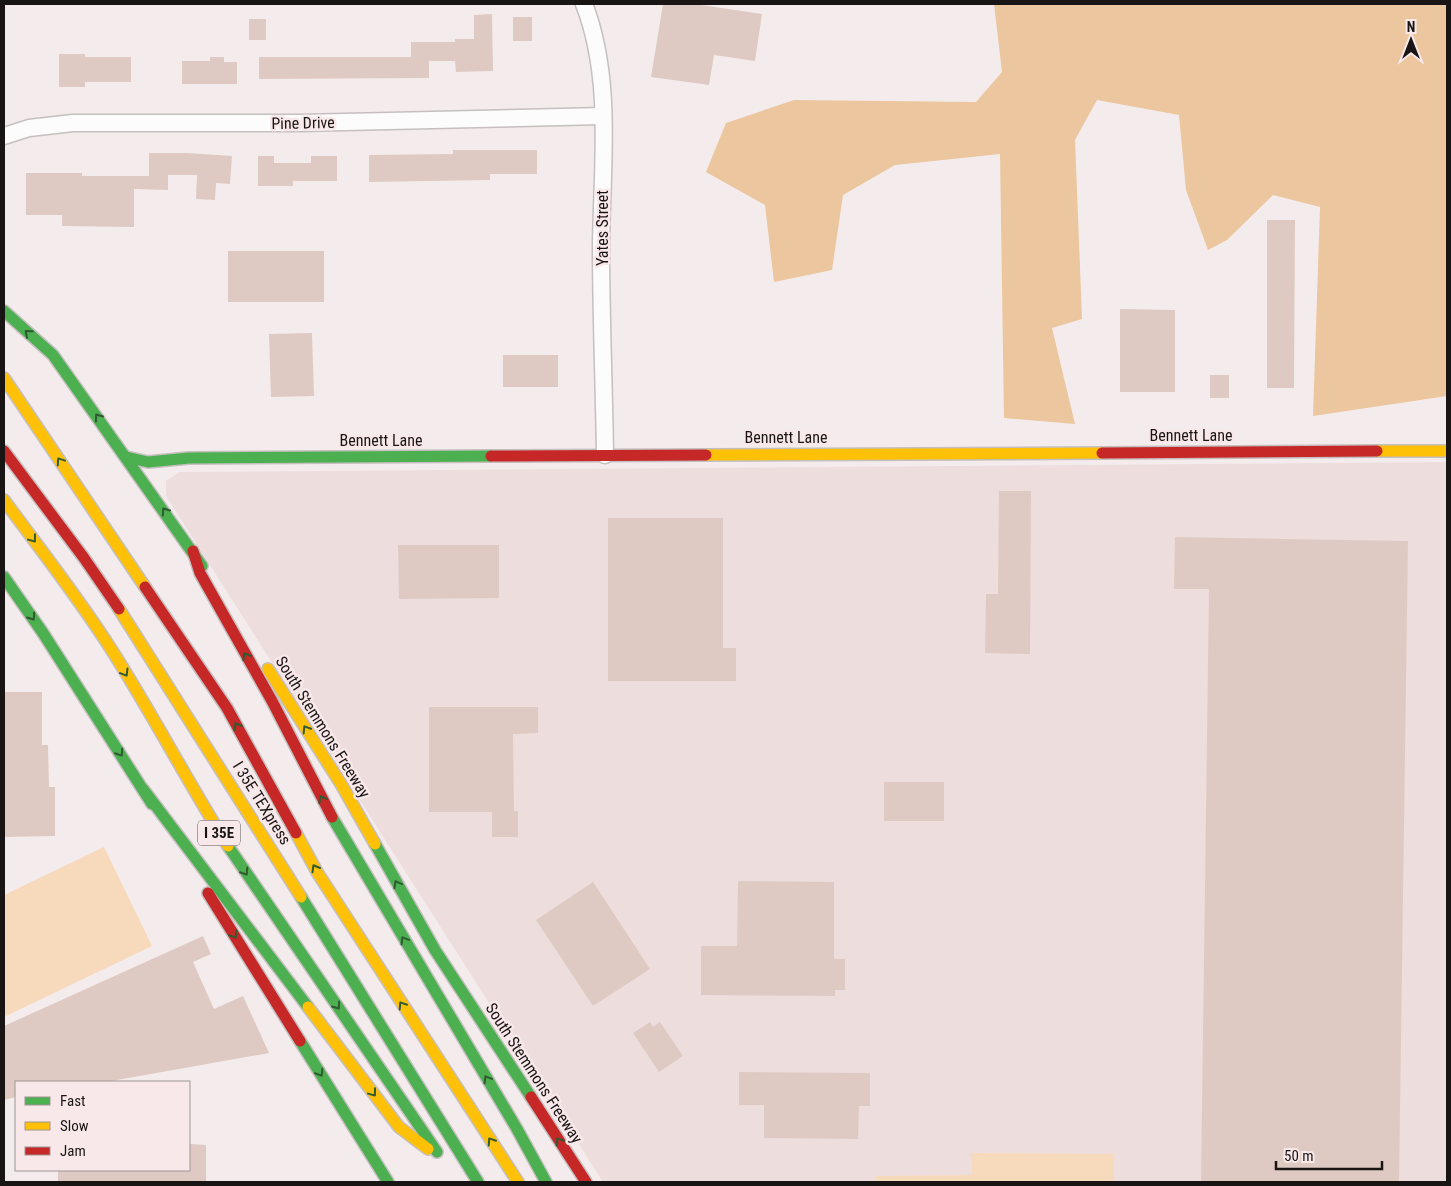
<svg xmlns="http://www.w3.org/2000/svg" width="1451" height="1186" font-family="'Roboto Condensed',sans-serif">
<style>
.built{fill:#eddddd}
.green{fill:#f7d9bb}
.forest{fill:#ebc69e}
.building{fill:#dfcac3}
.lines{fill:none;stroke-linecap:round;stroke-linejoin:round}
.street-casing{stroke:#c5bfbf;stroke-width:19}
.fast-casing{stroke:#c5bfbf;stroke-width:14}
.slow-casing{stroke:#c5bfbf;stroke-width:14}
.jam-casing{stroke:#c5bfbf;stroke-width:14}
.street{stroke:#fdfcfc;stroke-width:16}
.fast{stroke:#4caf50;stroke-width:11}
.slow{stroke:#ffc107;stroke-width:11}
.jam{stroke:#c62828;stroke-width:11}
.oneway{stroke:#305a30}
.labels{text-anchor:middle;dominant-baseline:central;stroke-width:5;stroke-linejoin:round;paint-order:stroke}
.shield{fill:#f8e8e9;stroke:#5d5455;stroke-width:1}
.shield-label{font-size:15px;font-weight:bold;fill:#1a1515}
.street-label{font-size:16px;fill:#1a1515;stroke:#f8e8e9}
</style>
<rect width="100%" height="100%" fill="#f4ecec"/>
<!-- built -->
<polygon class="built" points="1447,462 1447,1182 1114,1182 1114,1155 971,1153 972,1175 876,1176 876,1182 603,1182 166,496 166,481 180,472"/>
<!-- green -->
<g class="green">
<polygon points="104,847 152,946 4,1017 4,895"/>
<polygon points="971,1153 1114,1154 1114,1182 876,1182 876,1176 972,1175"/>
</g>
<!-- forest -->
<polygon class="forest" points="994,4 1447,4 1447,396 1313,416 1320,207 1273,195 1227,240 1208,250 1186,190 1179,115 1097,100 1075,140 1082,319 1052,328 1075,424 1004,418 1000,154 895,165 843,195 832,270 774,282 765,205 706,172 726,123 794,100 976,102 1002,72"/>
<!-- building -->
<g class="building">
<polygon points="663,4 695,4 762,14 755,61 714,55 709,85 651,77"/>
<polygon points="492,14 493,71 456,72 455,61 429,61 429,78 259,79 259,57 411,57 411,42 455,42 455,39 474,39 474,15"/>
<rect x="513" y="17" width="19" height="24"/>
<rect x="249" y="19" width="17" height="21"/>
<polygon points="59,54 85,54 85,57 131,57 131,82 85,82 85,87 59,87"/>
<polygon points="210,57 224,57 224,62 237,62 237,84 182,84 182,61 210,61"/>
<polygon points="453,150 537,150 537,174 490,174 490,180 369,182 369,155 453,154"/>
<polygon points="149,153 187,153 232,156 230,184 216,183 215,200 196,199 197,175 168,175 168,190 134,189 134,227 62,226 62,215 26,215 26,173 82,173 82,176 149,176"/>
<polygon points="258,156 274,156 274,163 311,163 311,156 337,156 337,181 293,181 293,186 258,186"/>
<polygon points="1267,220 1295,220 1294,388 1267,388"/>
<rect x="228" y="251" width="96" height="51"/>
<polygon points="1120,309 1175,310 1175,392 1120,392"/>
<polygon points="312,333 314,396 271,397 269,334"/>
<rect x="503" y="355" width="55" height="32"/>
<rect x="1210" y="375" width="19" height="23"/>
<polygon points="999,491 1031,491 1030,654 985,653 986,594 998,594"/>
<polygon points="608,518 723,518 723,648 736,648 736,681 608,681"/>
<polygon points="1175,537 1408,541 1399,1182 1201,1182 1209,589 1174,589"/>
<polygon points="398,545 499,545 499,598 399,599"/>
<polygon points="4,692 42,692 42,745 48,745 49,787 55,787 55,836 4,837"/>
<polygon points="429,707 538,707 538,733 513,734 514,811 518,811 518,837 492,837 492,812 429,812"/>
<rect x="884" y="782" width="60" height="39"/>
<polygon points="738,881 834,882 834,959 845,959 845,990 835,990 835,996 701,995 701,946 737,946"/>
<polygon points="593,882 650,969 593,1006 536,920"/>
<polygon points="203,936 211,954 193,962 214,1009 243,996 269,1053 106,1082 16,1082 16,1097 4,1100 4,1026"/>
<polygon points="650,1022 653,1027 660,1022 683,1056 659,1072 633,1033"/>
<polygon points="739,1072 870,1073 870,1106 859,1106 858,1139 764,1138 764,1105 739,1105"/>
<polygon points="189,1144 206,1145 206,1182 58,1182 58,1170 189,1170"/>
</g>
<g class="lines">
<defs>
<g id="street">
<path d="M 584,4 C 613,78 602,166 601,245 C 601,315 604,385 605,455"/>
<polyline points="4,136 29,128 73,123 300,123 603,116"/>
</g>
<g id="fast">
<polyline points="4,311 53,355 202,566"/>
<polyline points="126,457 148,462 189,458 491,456"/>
<polyline points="4,577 43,633 152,804"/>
<polyline points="143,789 308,1007"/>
<polyline points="332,817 517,1129 546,1182"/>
<polyline points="375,844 435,950 531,1097"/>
<polyline points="228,846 437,1152"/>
<polyline points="301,897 478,1182"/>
<polyline points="300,1041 388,1182"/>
</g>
<g id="slow">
<polyline points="4,378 145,587"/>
<polyline points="1377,451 1447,451"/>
<polyline points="706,455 1102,453"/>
<path d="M 4,500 C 40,549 78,597 111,649 C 152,713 187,781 228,846"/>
<polyline points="119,609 301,897"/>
<polyline points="268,669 341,784 375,844"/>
<polyline points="296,833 317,872 518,1182"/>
<polyline points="308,1007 399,1127 428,1149"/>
</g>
<g id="jam">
<polyline points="4,451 84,558 119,609"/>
<polyline points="1102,453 1377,451"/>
<polyline points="491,456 706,455"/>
<polyline points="193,551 200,573 272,701 332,817"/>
<polyline points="145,587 227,708 296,833"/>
<polyline points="208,893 300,1041"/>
<polyline points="531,1097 586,1182"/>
</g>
</defs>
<!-- street casing -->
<use href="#street" class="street-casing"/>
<!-- fast casing -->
<use href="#fast" class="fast-casing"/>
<!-- slow casing -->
<use href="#slow" class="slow-casing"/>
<!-- jam casing -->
<use href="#jam" class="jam-casing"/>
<!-- street -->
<use href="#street" class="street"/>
<!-- fast -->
<use href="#fast" class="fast"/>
<!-- slow -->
<use href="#slow" class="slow"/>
<!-- jam -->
<use href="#jam" class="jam"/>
</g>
<!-- one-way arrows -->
<defs><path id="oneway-chevron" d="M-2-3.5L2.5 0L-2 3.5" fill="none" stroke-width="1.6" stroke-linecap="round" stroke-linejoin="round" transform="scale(1.25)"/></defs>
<g class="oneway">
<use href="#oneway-chevron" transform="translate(28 333) rotate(-139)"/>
<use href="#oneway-chevron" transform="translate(98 417) rotate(-126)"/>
<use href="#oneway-chevron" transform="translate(60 461) rotate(-124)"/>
<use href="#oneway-chevron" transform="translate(165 511) rotate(-125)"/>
<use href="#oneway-chevron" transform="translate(33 539) rotate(53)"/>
<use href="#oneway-chevron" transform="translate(32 617) rotate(55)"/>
<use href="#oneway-chevron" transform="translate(246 656) rotate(-119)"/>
<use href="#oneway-chevron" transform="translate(125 673) rotate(59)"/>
<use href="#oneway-chevron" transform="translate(237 726) rotate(-119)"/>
<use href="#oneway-chevron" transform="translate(306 729) rotate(-122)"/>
<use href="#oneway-chevron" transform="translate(120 753) rotate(57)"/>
<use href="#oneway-chevron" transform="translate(322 799) rotate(-118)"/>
<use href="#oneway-chevron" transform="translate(315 868) rotate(-120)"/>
<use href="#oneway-chevron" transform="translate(245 872) rotate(57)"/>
<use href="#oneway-chevron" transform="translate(397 884) rotate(-119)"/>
<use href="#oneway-chevron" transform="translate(234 935) rotate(58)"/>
<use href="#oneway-chevron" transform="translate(404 940) rotate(-121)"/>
<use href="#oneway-chevron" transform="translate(402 1005) rotate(-123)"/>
<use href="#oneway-chevron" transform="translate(337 1006) rotate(55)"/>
<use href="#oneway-chevron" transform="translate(320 1073) rotate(58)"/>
<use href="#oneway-chevron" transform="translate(487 1079) rotate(-121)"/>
<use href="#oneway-chevron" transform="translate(373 1093) rotate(53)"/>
<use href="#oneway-chevron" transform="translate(491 1141) rotate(-123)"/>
<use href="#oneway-chevron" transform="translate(559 1141) rotate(-123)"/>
</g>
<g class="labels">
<!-- shield labels -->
<rect class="shield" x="198" y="820.5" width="42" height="25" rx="4"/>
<g class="shield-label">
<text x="219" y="833">I 35E</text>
</g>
<!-- street labels -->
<g class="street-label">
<text transform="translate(303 123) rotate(-1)">Pine Drive</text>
<text transform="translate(602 228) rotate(-90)">Yates Street</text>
<text x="1191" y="435">Bennett Lane</text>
<text x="786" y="437">Bennett Lane</text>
<text x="381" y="440">Bennett Lane</text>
<text transform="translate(323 727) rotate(58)">South Stemmons Freeway</text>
<text transform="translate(262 803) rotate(58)">I 35E TEXpress</text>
<text transform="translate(534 1073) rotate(57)">South Stemmons Freeway</text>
</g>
</g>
<!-- border -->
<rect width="1451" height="1186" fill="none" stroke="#1a1515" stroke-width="10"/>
<!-- legend -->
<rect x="15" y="1081" width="175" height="90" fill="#f8e8e9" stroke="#9f9494"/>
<rect x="25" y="1097" width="25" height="8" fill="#4caf50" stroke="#9f9494"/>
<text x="60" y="1106" font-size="15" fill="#1a1515">Fast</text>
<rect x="25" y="1122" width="25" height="8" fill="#ffc107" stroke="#9f9494"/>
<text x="60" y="1131" font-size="15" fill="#1a1515">Slow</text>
<rect x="25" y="1147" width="25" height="8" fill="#c62828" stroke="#9f9494"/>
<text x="60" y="1156" font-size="15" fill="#1a1515">Jam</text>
<!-- north arrow -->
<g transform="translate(1411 40)" stroke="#f8e8e9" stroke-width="4" paint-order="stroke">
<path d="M0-4L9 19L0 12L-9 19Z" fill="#1a1515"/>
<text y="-8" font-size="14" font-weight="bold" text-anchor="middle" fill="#1a1515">N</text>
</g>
<!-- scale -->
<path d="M1276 1161v8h106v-8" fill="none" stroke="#1a1515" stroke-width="2.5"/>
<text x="1284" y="1161" font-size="15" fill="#1a1515" stroke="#f8e8e9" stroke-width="4" paint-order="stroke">50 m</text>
</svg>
